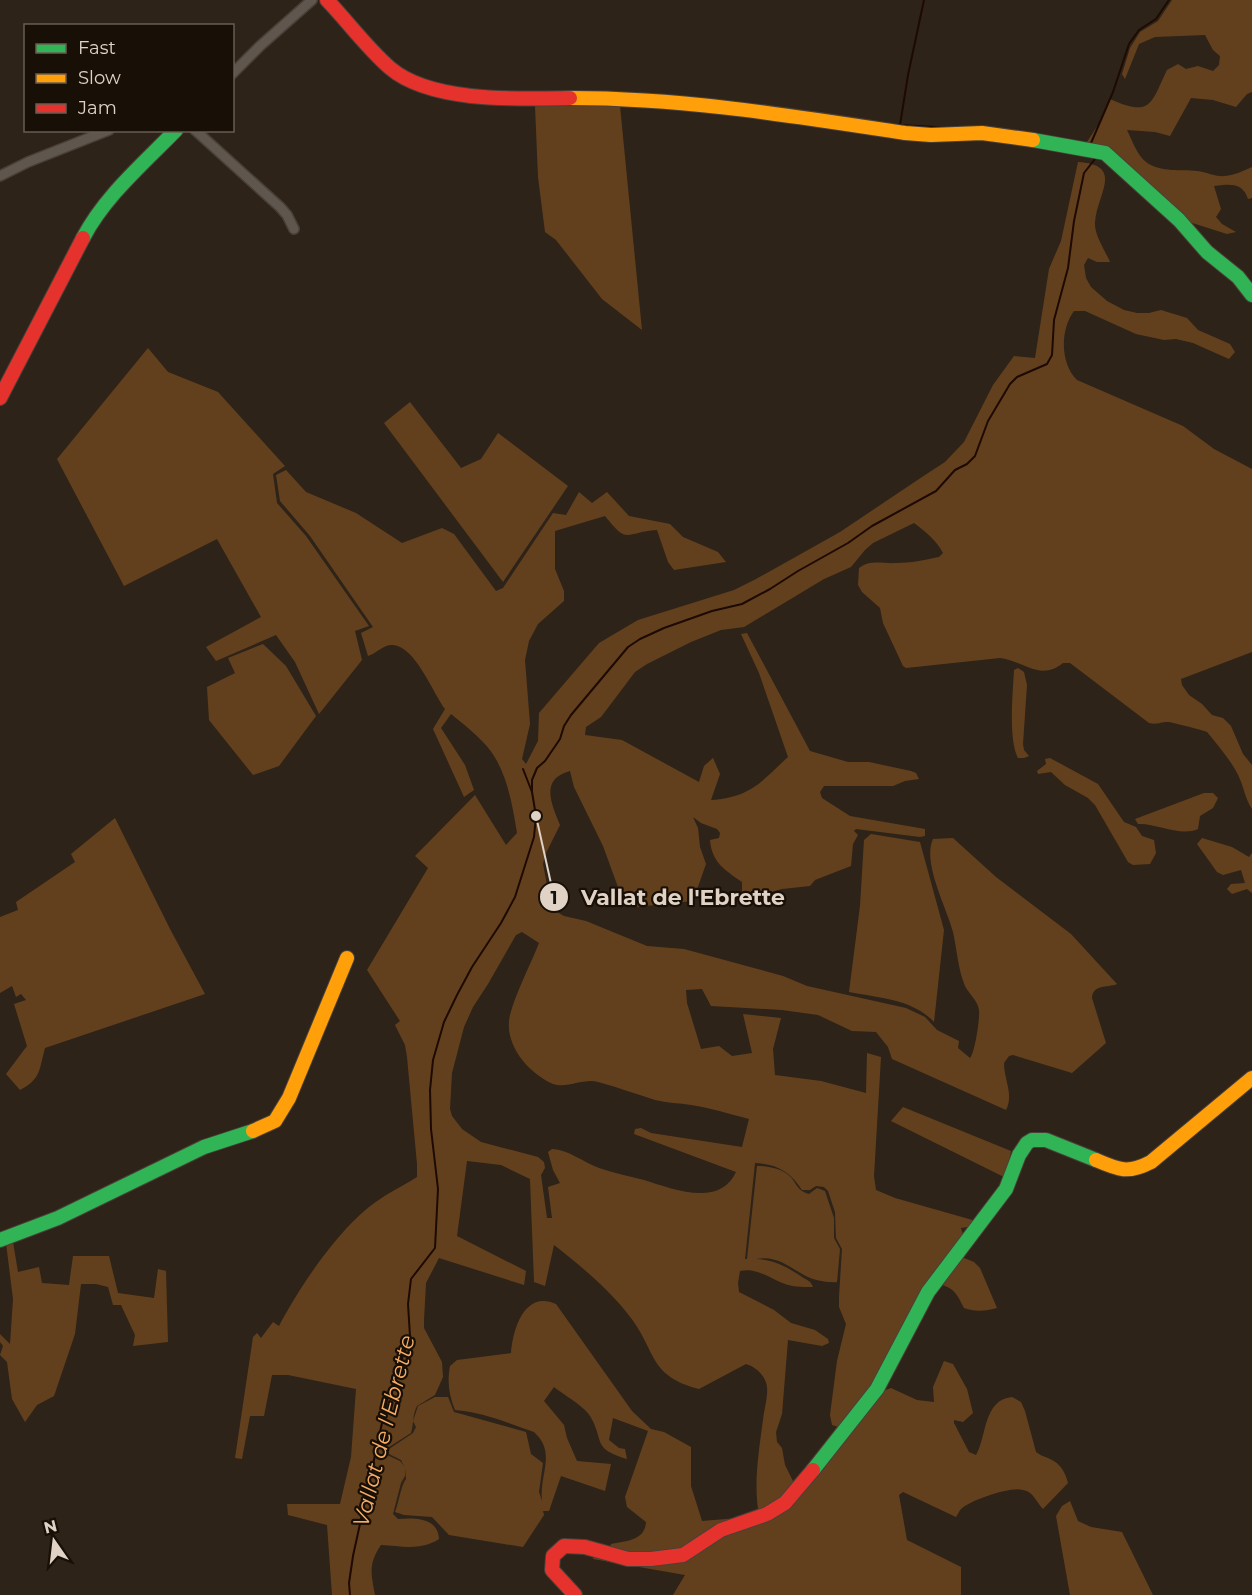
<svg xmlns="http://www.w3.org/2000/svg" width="1252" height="1595" font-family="Montserrat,sans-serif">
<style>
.green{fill:#63401d;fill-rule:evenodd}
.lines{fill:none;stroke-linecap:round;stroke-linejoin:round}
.stream{stroke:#1d0a02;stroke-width:2}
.street-casing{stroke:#4a4038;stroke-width:12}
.fast-casing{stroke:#4a4038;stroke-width:16}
.slow-casing{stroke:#4a4038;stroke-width:16}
.jam-casing{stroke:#4a4038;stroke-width:16}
.street{stroke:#5f564e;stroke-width:9}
.fast{stroke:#30b455;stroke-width:14}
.slow{stroke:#ff9f0a;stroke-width:14}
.jam{stroke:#e5322d;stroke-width:14}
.labels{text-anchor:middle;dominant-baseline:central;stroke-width:4.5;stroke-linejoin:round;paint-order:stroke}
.water-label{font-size:22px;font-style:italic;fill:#f6ac64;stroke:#180f06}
.leader{fill:none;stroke:#e0d2c5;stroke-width:2}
.callout-dot{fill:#e0d2c5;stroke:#180f06;stroke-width:2}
.mark-label{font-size:18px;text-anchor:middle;font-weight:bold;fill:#111}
.callout-label{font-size:22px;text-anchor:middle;font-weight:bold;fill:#e0d2c5;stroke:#180f06;stroke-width:4.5;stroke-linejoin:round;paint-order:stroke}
</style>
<rect width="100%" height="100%" fill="#2e2318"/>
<!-- green -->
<g class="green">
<path d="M 1172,0 L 1252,0 L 1252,92 L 1247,94 L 1236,107 L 1213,100 L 1191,98 L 1170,136 L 1155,132 L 1127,130 C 1132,140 1137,155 1146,162 C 1161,173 1181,169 1197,171 C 1207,172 1215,177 1225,176 C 1235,175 1243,171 1252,167 L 1252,198 L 1248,199 C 1243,182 1229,184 1214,186 L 1221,209 L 1216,217 L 1222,224 L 1236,232 L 1227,234 L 1186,221 L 1085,145 L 1102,119 L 1110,99 C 1152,118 1151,103 1167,70 L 1178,64 L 1186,69 L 1198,66 L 1213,71 L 1219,65 L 1220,56 L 1213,50 L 1205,35 L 1155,37 L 1139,44 L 1125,79 L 1122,74 L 1130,48 L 1140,32 L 1158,21 Z"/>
<polygon points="535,106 620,106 642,330 602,299 556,240 545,232 538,177"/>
<path d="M 1078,162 C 1125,165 1097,194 1095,222 C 1094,235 1105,250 1110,262 L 1097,262 L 1088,258 L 1084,265 L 1086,278 L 1091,287 L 1107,301 L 1124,310 L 1137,313 L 1149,313 L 1161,310 L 1187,318 L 1198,330 L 1230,344 L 1235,352 L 1229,359 L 1193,343 L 1176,339 L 1164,340 L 1136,334 L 1085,311 L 1074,311 C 1060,330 1060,363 1077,380 L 1183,426 L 1214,449 L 1252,469 L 1252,652 L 1181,679 L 1182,685 L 1189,695 L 1202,704 L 1212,715 L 1223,718 L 1231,726 L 1243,754 L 1252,765 L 1252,809 C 1245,798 1244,788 1239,777 C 1233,763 1217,744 1207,732 C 1202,730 1171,722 1168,722 C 1160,722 1157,725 1149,723 L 1070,663 L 1063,663 C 1040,682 1022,660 1000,658 L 906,668 L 903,666 L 883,623 L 880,608 L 862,592 L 858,585 L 859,568 C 871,559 882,564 896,563 C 910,563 925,560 939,557 L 943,553 C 936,540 926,532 914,523 L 873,543 L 865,550 L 851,567 L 824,579 L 744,627 L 721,630 L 691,642 L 647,664 L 635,672 L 601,717 L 586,727 L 585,735 L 622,740 L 699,782 L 704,766 L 713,758 L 720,774 L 711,800 C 751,797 761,782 788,757 L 759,673 L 741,634 L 747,633 L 810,751 L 848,762 L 869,762 L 911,771 L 916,773 L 919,779 L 905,781 L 893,786 L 824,786 L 820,792 L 822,798 L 850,816 L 925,829 L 925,836 L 920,837 L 856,829 L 854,831 L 858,835 L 853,844 L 851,866 L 815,880 L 810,886 L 782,889 L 753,897 L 747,896 L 742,892 L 742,882 C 725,870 712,863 710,840 L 719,838 L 720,833 L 717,829 L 701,823 L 693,817 L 698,828 L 700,847 L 706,864 L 693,901 L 636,907 L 630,905 L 622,898 L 603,846 L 574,787 L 570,771 C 539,779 552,805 560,825 L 545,855 L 543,864 L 550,901 L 557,912 L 564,916 L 586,921 L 647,946 L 684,949 L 783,976 L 807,986 L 906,1008 L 925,1017 L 937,1030 L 959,1041 L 958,1048 L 970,1058 C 975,1053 980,1018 979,1010 C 978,1001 969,994 965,986 C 958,969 957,950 953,932 C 947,908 922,863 933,839 L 953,838 L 996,877 L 1071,934 L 1117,984 C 1107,988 1093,984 1092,998 L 1106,1043 L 1072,1073 L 1013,1055 L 1009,1056 L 1004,1063 C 1004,1080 1014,1094 1006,1110 L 892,1059 L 888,1047 L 876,1032 L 852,1031 L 818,1015 L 782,1010 L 711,1006 L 702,989 L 686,990 L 687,1003 L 701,1049 L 719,1046 L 732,1056 L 752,1053 L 743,1014 L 781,1018 L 773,1049 L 775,1075 L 821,1081 L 866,1093 L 867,1053 L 881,1057 L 874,1176 L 876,1190 L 895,1198 L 976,1221 L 975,1226 L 961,1228 L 963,1235 L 954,1254 L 974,1262 L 980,1268 L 997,1308 C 986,1311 975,1312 964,1308 C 955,1290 953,1287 933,1283 L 880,1375 L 842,1428 L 832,1425 L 830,1415 L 837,1361 L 846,1324 L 839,1307 L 839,1297 L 842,1249 L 836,1238 L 835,1212 L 828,1191 L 824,1187 L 816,1186 L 810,1190 L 802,1190 C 790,1172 777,1164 755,1163 L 745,1259 L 747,1259 L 757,1166 C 766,1166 780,1168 787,1174 C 797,1181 795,1190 809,1194 L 817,1188 L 825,1191 L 834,1218 L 834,1238 L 840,1249 L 837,1282 C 828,1283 812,1280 804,1275 C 788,1266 776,1255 756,1259 C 775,1260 787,1267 802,1277 C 808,1281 810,1280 813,1287 C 804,1287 796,1287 788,1285 C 771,1280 758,1267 740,1271 L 738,1283 L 739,1292 L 774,1310 L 791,1323 L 815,1330 L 828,1339 L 829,1343 L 822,1346 L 788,1340 L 782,1414 L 776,1432 L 777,1442 L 782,1448 L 785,1465 L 795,1485 L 787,1494 L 761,1510 L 758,1509 C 754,1479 759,1450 763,1420 C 764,1410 768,1397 767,1387 C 766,1376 756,1367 746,1364 L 699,1389 C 649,1376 657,1353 631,1318 C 610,1290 582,1267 554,1245 L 545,1286 L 534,1282 L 530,1179 L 501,1165 L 467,1161 L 457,1236 L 526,1271 L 524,1285 L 439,1258 L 426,1283 L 424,1320 L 424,1328 L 442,1362 L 443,1377 L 435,1395 L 417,1406 C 412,1416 414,1423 411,1433 L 389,1447 L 387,1455 L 400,1461 L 404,1466 L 401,1460 L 389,1454 L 389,1449 L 413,1433 L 416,1427 L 413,1421 L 418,1406 L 435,1397 L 448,1397 L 454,1412 L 526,1432 L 531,1454 L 543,1463 L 539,1492 L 542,1501 C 539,1474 557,1453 534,1432 C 508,1423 482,1412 455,1410 C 449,1395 447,1382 450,1366 L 457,1360 L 511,1353 C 513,1328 525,1290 556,1304 L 632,1411 L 651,1429 L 664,1432 L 691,1447 L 691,1486 L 702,1521 L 738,1518 L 683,1553 L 646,1558 L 609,1550 L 611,1544 C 625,1541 645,1541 646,1522 L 627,1507 L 625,1497 L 648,1431 L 613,1418 L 609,1440 L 619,1448 L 625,1449 L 627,1459 C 591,1448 605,1441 590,1416 C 585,1407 563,1394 554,1387 L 544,1401 L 564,1425 L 567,1438 L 577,1461 L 611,1464 L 605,1491 L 561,1476 L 549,1511 L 543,1511 L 544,1515 L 523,1547 L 449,1535 L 432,1517 L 404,1515 L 395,1512 C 399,1502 401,1485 406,1479 L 405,1468 L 405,1476 L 401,1483 L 393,1514 L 398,1519 C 414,1518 438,1517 439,1539 C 421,1551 401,1546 381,1545 C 368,1564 371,1574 375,1595 L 332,1595 L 327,1525 L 288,1515 L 287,1504 L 340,1504 L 351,1457 L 356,1389 L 288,1375 L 272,1375 L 264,1416 L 250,1416 L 242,1459 L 235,1458 L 253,1337 L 257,1333 L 261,1338 L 273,1322 L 279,1326 C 299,1288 335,1234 369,1207 C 384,1195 401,1187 417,1177 L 417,1164 L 407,1057 L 405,1045 L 395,1025 L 400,1021 L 367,970 L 428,868 L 415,856 L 475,795 L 506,845 L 517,833 C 513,809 509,783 497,761 C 487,742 468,728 451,714 L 441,728 L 465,765 L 474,790 L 464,797 L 433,729 L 445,709 C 433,693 415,646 393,645 C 384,644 377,653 368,656 L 361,633 L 373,627 L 310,536 L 280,501 L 276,475 L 286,470 L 306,492 L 356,513 L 402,543 L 442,528 L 454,534 L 496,591 L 503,588 L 553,513 L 566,515 L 579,492 L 592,503 L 607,492 L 629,516 L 670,524 L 683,537 L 718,552 L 726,562 L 674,570 L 668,562 L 657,530 C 624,532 629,546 605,516 L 555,531 L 555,569 L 564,591 L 564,601 L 538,624 L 529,641 L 525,660 L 530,724 L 522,759 L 526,764 L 538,741 L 539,713 L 599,643 L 638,620 L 734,590 L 756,579 L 840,532 L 922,477 L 945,462 L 964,442 L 993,385 L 1014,356 L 1035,358 L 1049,269 L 1061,241 ZM 522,932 L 539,943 C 530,966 516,992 510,1015 C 503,1044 528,1073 553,1084 C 567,1089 583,1078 598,1082 C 617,1087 636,1094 655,1100 C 667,1103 679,1103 691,1105 C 711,1108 730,1114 749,1119 L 742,1147 L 651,1133 L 641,1128 L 635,1129 L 634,1134 L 736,1172 C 719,1208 673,1189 644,1180 C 629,1176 614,1173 599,1168 C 583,1162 569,1150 552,1149 L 548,1152 L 553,1170 L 560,1183 L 548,1187 L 552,1218 L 547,1218 L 541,1175 L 545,1168 L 544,1162 L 538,1157 L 481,1142 L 462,1129 L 452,1116 L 450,1109 L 452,1073 L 464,1027 L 473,1007 L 488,984 L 516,935 Z"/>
<polygon points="148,348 168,372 218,392 285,466 273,474 277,503 306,536 369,626 355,631 362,660 319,714 295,662 276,635 216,661 206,647 261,617 217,539 124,586 57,459"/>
<polygon points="410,402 461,468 481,459 498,433 568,486 503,582 384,423"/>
<polygon points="263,644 286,666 316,716 279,766 253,775 209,720 207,687 235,673 228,658"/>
<path d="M 1018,668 L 1024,672 L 1027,685 L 1023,744 L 1024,750 L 1029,756 L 1024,758 L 1018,758 C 1008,740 1013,691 1014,670 Z"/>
<polygon points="1050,758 1098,784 1124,822 1136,827 1142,836 1154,840 1156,853 1150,864 1133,865 1128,862 1095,805 1088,798 1065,785 1051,772 1038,774 1037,771 1046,764 1045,759"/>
<path d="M 1204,793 L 1213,793 L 1218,798 L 1213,808 L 1200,816 L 1198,829 C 1180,837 1157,823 1138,824 L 1135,819 Z"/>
<path d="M 115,818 L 170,929 L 205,994 L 45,1048 C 39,1070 41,1079 20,1090 L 6,1074 L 27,1046 L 14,1004 L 26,1000 L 21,994 L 16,997 L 12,986 L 0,993 L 0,917 L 18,910 L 16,902 L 75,862 L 71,854 Z"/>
<path d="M 871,834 L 920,842 L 944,930 L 934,1022 C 912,999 880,998 849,992 L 860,906 L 864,840 Z"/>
<polygon points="1202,838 1232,847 1249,857 1252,853 1252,893 1247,889 1232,894 1227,889 1231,884 1245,883 1241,870 1223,875 1217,872 1197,844"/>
<polygon points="903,1107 1011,1151 1006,1178 891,1121"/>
<polygon points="13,1242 18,1272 39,1267 42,1283 69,1285 73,1256 109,1256 118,1293 154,1298 158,1269 166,1271 168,1342 133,1346 135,1335 121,1305 113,1305 108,1287 96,1284 81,1284 75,1334 54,1396 37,1405 25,1422 12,1399 7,1362 0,1355 3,1346 0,1342 0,1334 10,1344 13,1299 6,1243"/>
<path d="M 944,1361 L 953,1364 L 967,1389 L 973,1413 L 963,1422 L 954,1420 L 954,1423 L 969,1452 L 976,1455 C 987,1436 983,1400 1012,1397 L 1021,1402 L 1025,1411 L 1036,1452 C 1041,1456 1044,1456 1050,1459 C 1061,1464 1065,1472 1068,1483 L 1043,1509 C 1036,1502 1034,1492 1023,1490 C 1011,1486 971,1500 961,1509 C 959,1511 958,1514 956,1517 L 903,1492 L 899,1495 L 907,1540 L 961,1567 L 961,1595 L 673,1595 L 685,1575 L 593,1559 L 595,1553 L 665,1562 L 694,1556 L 720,1538 L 766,1521 L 883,1391 L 891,1388 L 917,1400 L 934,1402 L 933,1387 Z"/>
<polygon points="1070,1501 1078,1521 1091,1527 1122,1532 1153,1595 1070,1595 1056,1516 1062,1506"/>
</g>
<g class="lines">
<!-- stream -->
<g class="stream">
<polyline points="924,0 908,75 900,125 953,128"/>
<polyline points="1094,146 1091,143 1113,92 1129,44 1139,30 1156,19 1169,0"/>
<polyline points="523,769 532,792"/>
<polyline points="350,1595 349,1583 353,1556 387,1400 410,1336 408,1304 411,1279 435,1248 438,1189 431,1129 430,1090 433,1060 444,1022 457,995 472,967 501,923 515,897 534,837 536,816 532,792 532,780 537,768 545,761 560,739 564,726 571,715 628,647 640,639 664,628 712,611 742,604 770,589 798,571 848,543 872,526 936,491 955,470 967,464 975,456 988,421 1010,384 1017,377 1047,364 1052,355 1054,320 1068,268 1074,221 1084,173 1095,159"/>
</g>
<defs>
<g id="street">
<polyline points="232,74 260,46 312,0"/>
<polyline points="195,130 280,207 287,215 294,229"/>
<polyline points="0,176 28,162 109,130"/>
</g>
<g id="fast">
<polyline points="1033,140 1105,153 1179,220 1207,252 1238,277 1252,295"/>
<path d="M 83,238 C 105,196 143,164 176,130"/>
<polyline points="0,1240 58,1218 204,1147 253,1131"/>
<polyline points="813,1470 877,1389 928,1292 1006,1189 1019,1155 1027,1143 1032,1140 1046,1140 1096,1160"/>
</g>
<g id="slow">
<path d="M 570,98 C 683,98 793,116 905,133 L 931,135 L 982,133 L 1033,140"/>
<polyline points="253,1131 275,1121 289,1098 347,958"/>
<path d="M 1096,1160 C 1119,1170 1128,1174 1151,1162 L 1252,1078"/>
</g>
<g id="jam">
<path d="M 327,0 C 348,22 367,48 390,68 C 431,103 519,99 570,98"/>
<polyline points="0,398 83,238"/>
<polyline points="575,1595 552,1570 553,1556 564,1546 585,1547 628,1559 651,1559 683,1555 721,1530 767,1514 785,1503 813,1470"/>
</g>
</defs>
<!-- street casing -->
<use href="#street" class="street-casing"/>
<!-- fast casing -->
<use href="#fast" class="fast-casing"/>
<!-- slow casing -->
<use href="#slow" class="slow-casing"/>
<!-- jam casing -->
<use href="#jam" class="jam-casing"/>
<!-- street -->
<use href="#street" class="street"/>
<!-- fast -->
<use href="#fast" class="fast"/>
<!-- slow -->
<use href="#slow" class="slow"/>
<!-- jam -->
<use href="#jam" class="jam"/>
</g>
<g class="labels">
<!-- water labels -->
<g class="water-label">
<text transform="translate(384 1431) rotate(-76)">Vallat de l'Ebrette</text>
</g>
</g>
<!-- callouts -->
<path class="leader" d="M536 816L554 897"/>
<g class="callout-dot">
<circle cx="536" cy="816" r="6"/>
<circle cx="554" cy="897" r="15"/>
</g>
<g class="mark-label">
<text x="554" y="904">1</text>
</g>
<g class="callout-label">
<text x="683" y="905">Vallat de l'Ebrette</text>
</g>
<!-- legend -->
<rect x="24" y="24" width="210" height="108" fill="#180f06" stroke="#685d52" stroke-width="1.5"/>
<rect x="36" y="44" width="30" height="9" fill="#30b455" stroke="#685d52" stroke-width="1.5"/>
<text x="78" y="54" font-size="18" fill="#e0d2c5">Fast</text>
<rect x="36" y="74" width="30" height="9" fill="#ff9f0a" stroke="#685d52" stroke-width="1.5"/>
<text x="78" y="84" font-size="18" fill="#e0d2c5">Slow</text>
<rect x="36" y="104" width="30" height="9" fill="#e5322d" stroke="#685d52" stroke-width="1.5"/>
<text x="78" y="114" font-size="18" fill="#e0d2c5">Jam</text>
<!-- north arrow -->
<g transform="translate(54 1541) rotate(346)" stroke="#180f06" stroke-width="4.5" paint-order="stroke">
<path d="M0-4.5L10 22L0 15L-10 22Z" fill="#e0d2c5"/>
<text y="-9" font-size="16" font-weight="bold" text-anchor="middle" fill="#e0d2c5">N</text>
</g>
</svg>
